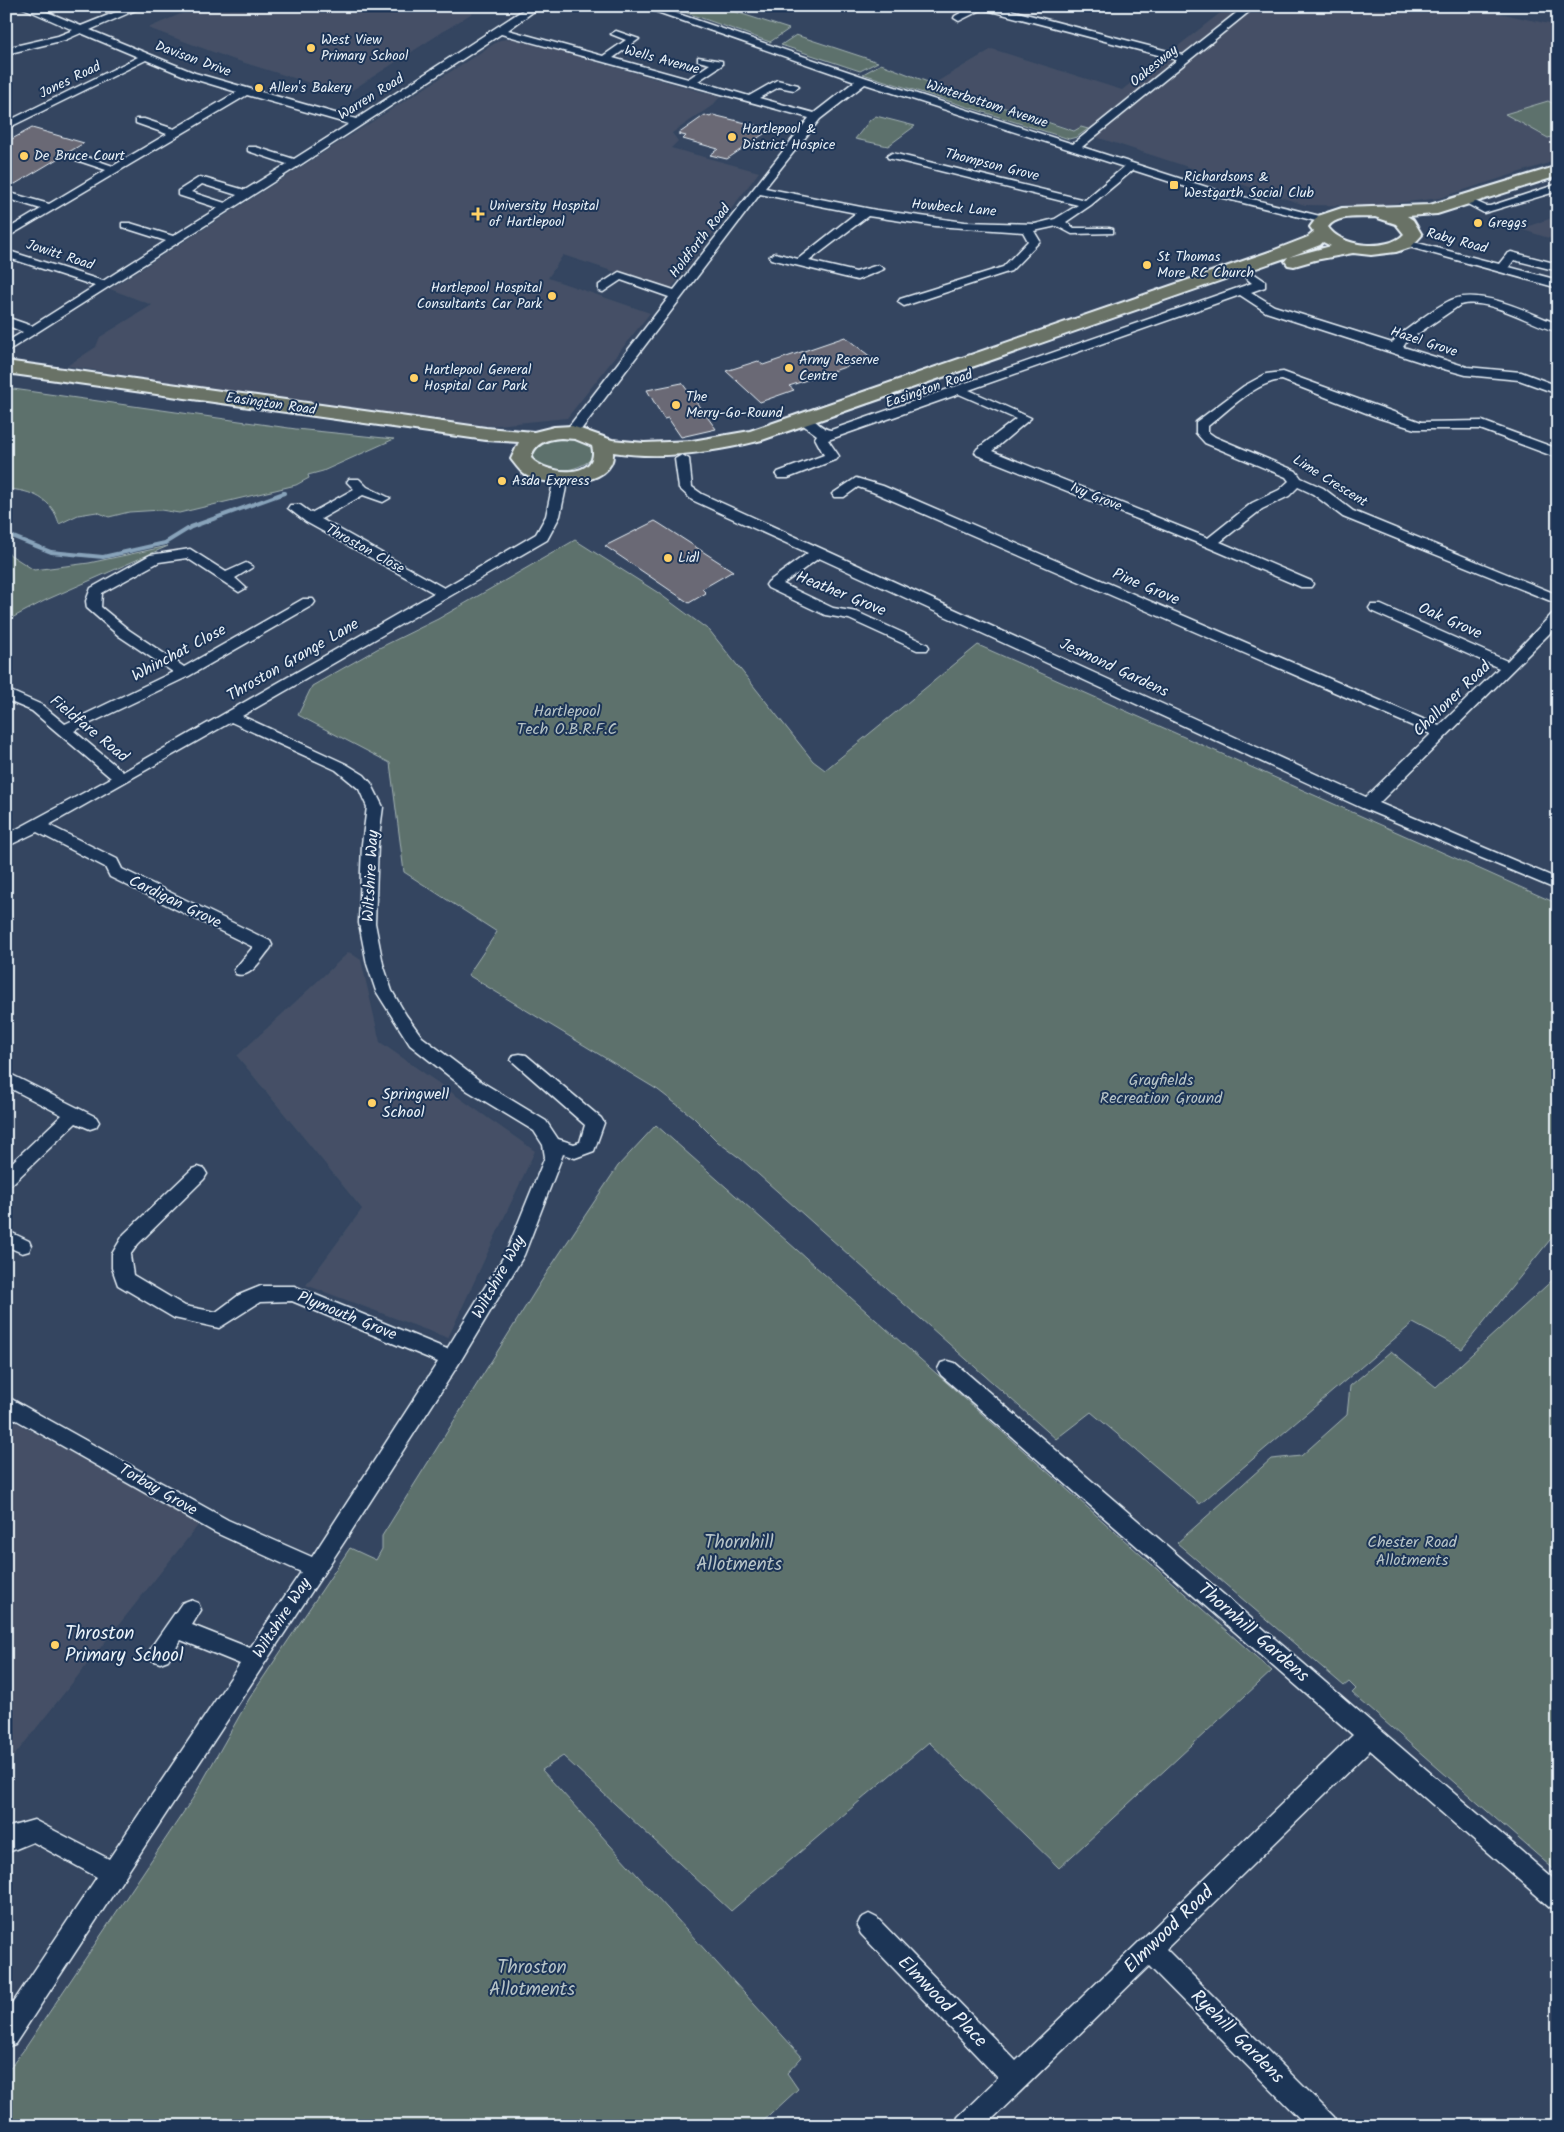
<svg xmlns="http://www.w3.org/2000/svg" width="1564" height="2132" font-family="Kalam,sans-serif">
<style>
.built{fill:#445066}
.green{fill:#5d716c;stroke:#a2b1b2}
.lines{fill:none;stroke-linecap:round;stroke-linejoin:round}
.stream{stroke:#88a3ba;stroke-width:4}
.building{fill:#6b6974;stroke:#e8f1f8}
.minor-casing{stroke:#e8f1f8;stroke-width:3}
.highway-casing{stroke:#e8f1f8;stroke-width:4}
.minor{fill:#1d3557;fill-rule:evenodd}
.highway{fill:#697266;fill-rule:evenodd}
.poi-dot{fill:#ffd166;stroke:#1d3557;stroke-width:2}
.labels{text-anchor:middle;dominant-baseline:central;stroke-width:4;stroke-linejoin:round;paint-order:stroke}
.far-poi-label{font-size:14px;fill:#e8f1f8;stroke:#1d3557;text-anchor:start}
.far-street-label{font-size:14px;fill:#e8f1f8;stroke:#1d3557}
.street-label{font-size:16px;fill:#e8f1f8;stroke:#1d3557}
.park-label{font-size:16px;fill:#b7c4c7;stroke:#1d3557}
.poi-label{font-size:16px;fill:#e8f1f8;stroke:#1d3557;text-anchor:start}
.near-park-label{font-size:19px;fill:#b7c4c7;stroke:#1d3557}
.near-street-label{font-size:19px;fill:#e8f1f8;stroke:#1d3557}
.near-poi-label{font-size:19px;fill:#e8f1f8;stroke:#1d3557;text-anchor:start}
</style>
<rect width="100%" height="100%" fill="#344560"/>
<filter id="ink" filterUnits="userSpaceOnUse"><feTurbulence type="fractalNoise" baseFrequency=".02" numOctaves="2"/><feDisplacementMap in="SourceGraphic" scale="10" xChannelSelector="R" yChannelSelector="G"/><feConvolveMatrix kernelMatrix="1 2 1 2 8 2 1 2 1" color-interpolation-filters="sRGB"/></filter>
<g filter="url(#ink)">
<!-- built -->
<g class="built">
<polygon points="199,6 483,6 346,94 232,59 148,28"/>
<polygon points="1229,6 1467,6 1558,26 1558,160 1439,198 1375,206 1305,205 933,84 992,49 1122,90"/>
<polygon points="512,38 720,97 713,105 672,133 678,141 671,148 759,172 670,290 563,255 548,278 650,313 567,418 488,426 227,391 67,366 96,347 100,337 152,305 110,289 500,40"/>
<polygon points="1558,216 1558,241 1520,229"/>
<polygon points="349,952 361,960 380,1042 535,1151 448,1338 306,1285 362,1209 237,1056"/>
<polygon points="6,1417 200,1523 6,1766"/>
</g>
<!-- green -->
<g class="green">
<polygon points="667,6 717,6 789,29 770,42"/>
<polygon points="796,35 878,62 860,71 781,45"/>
<polygon points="881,64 933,84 1074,131 1081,127 1088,129 1077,137 1069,139 863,74"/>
<polygon points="1548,101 1558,106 1558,135 1548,138 1505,114"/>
<polygon points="876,116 915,126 888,146 855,139 870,120"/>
<path d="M 6,388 L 296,429 L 394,439 L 323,471 L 308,475 L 309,478 L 296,485 L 179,513 L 161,510 L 129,512 L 109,517 L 97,512 L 78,515 L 59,524 C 53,499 31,490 6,489 Z"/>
<path d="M 559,436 C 574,437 585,437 595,449 L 593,458 C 575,473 548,476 532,457 C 536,442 546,440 559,436 Z"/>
<polygon points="575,540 657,592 710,631 813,761 825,770 978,645 1558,904 1558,1230 1462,1349 1413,1323 1200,1504 1091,1412 1056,1439 741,1159 718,1142 693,1117 658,1090 468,975 497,932 404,872 390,763 298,715 312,686 377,649 438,619"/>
<polygon points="168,546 46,600 6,621 6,552 34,570 89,563"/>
<polygon points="656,1125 1272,1671 1059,1868 929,1742 731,1911 563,1756 542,1770 802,2057 787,2073 798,2089 758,2126 6,2126 6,2073 26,2047 193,1798 249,1699 350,1548 376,1560 382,1549 382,1536 544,1277 618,1166"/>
<polygon points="1558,1275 1558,1873 1352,1693 1356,1689 1349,1682 1344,1686 1177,1543 1271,1459 1301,1456 1347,1415 1350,1386 1391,1351 1436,1387"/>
</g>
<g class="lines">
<!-- stream -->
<polyline class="stream" points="6,534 51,552 103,557 165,543 191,527 284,493"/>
</g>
<!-- building -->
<g class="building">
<polygon points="705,115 710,117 713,115 771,129 727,159 710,155 718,149 683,139 686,136 678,134"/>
<polygon points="32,128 84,143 15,184 6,181 6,137 12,139"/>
<polygon points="845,337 876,361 861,366 857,363 789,386 794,390 760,402 726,371 758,361 763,365"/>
<polygon points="682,383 705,414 716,429 681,437 668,418 664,419 647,390"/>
<polygon points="655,521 660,524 733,571 702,589 706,593 689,603 605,546"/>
</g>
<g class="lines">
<defs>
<g id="minor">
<path d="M 19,6 L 33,6 L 81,26 L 131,6 L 145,6 L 90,30 L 195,73 L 356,119 L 529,6 L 541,6 L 508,30 L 603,56 L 626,40 L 611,34 L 616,31 L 639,39 L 613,58 L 688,79 L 710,64 L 698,61 L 698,57 L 722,61 L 722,65 L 698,81 L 749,96 L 777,80 L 798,85 L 799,87 L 794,90 L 779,87 L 759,98 L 814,113 L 855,81 L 640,6 L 655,6 L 867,78 L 1073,144 L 1177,60 L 983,9 L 959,21 L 954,18 L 955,16 L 973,6 L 995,6 L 1183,55 L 1245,6 L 1256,6 L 1082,147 L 1219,191 L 1328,218 L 1330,220 L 1324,223 L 1211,195 L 1133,170 L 1091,205 L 1066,222 L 1074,228 L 1109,228 L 1113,229 L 1113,233 L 1072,234 L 1057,226 L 1034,231 L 1040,241 L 1011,271 L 904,306 L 898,302 L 900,299 L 1003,267 L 1028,241 L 1023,232 L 935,226 L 868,216 L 809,261 L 856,272 L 878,265 L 884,269 L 857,280 L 771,259 L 769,257 L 775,253 L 798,259 L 856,213 L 760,194 L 577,435 L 572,436 L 566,432 L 567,429 L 669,297 L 621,280 L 603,292 L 599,291 L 599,285 L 619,272 L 674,290 L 809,118 L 501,34 L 300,165 L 6,352 L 6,342 L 23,332 L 6,325 L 6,317 L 32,326 L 95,286 L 6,257 L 6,250 L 103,281 L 166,241 L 122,227 L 122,223 L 130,223 L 173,236 L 218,208 L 178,195 L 178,191 L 200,177 L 245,190 L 287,164 L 248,151 L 248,147 L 256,147 L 294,159 L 349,124 L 247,95 L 6,238 L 6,230 L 41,209 L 6,198 L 6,194 L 10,193 L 49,204 L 106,170 L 73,159 L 73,155 L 81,155 L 113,166 L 167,134 L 136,123 L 136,119 L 144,119 L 174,129 L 237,92 L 187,77 L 146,60 L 6,129 L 6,122 L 138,57 L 81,33 L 65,40 L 6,54 L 6,48 L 58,36 L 73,30 ZM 865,84 L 1124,167 L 1085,200 L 892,153 L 887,156 L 888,158 L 1078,205 L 1055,219 L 1035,224 L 965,222 L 876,210 L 765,188 L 820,119 ZM 202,184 L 237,195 L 225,203 L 191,192 Z"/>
<polygon points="1558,184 1558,191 1484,213 1462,201 1468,198 1486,206 1490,206"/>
<polygon points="1406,240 1499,264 1507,254 1511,252 1558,264 1558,271 1514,260 1509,267 1558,280 1558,288 1402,245 1400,243"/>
<path d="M 1240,264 L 1265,281 L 1265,287 L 1251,292 L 1274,306 L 1392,343 L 1399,335 C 1414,325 1437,305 1454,299 C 1484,289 1529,313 1558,324 L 1558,332 C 1529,324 1489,297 1460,305 L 1407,341 L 1403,347 L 1467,367 L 1521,372 L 1558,386 L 1558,394 L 1519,380 L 1466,375 L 1433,366 L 1266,312 L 1240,295 L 969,390 L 1031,418 L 992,451 L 1208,538 L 1252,503 L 1279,490 L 1289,481 L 1286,477 L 1205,443 L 1196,433 L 1196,422 L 1244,386 L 1266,374 L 1283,372 L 1421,422 L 1482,421 L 1558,449 L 1558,458 L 1480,429 L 1415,429 L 1379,418 L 1282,380 C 1255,382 1229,410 1208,426 L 1208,432 L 1215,437 L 1296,471 L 1301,478 L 1323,488 L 1353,511 L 1558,595 L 1558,604 L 1343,517 L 1313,494 L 1298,487 L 1289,496 L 1262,509 L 1220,542 L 1311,581 L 1313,584 L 1311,587 L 1301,587 L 1205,546 L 977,455 L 975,452 L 977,449 L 1016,419 L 959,394 L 828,440 L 839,456 L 837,459 L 788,478 L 778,478 L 776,475 L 778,472 L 824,455 L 815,438 L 817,435 L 799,422 L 798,419 L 799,416 C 813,413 819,429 831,430 L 1252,283 L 1234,268 Z"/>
<polygon points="682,455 689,459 692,487 702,494 1366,797 1431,734 873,492 858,487 844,497 834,497 832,494 856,478 883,486 1439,726 1499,668 1371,611 1369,608 1371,605 1381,605 1507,661 1553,613 1558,612 1558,625 1379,803 1558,879 1558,890 1362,808 819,558 783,584 833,608 857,612 927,644 929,647 927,650 917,650 849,619 825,615 768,588 766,585 768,582 808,553 692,500 679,488 675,459"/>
<path d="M 561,474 L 568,478 L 560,516 L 547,540 L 242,716 L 346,764 L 364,775 L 371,783 L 383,807 L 378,844 L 375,923 L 383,964 L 392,991 L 406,1015 L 422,1037 L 480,1081 L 546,1121 L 558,1139 L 574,1144 L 580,1142 L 585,1125 L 511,1060 L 514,1055 L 520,1054 L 526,1055 L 601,1118 L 604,1123 L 594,1151 L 575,1158 L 563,1154 L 524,1255 L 458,1365 L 350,1533 L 15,2044 L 6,2047 L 6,2013 L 97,1877 L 33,1842 L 6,1853 L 6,1828 L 34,1820 L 109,1859 L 240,1664 L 181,1640 L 168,1660 L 160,1663 L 152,1660 L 149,1653 L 152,1646 L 182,1603 L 190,1600 L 198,1603 L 201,1610 L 192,1625 L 250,1648 L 301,1572 L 214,1532 L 6,1414 L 6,1396 L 228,1520 L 312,1557 L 438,1362 L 292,1301 L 260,1302 L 219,1328 L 174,1318 L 118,1285 L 112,1268 L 112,1254 L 124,1234 L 192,1169 L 198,1167 L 204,1169 L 207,1174 L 204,1179 L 138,1244 L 130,1255 L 133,1275 L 185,1306 L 216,1312 L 239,1295 L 261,1286 L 294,1286 L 447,1349 L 506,1253 L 545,1157 L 543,1145 L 534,1131 L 468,1091 L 410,1045 L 376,991 L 367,964 L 359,923 L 362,844 L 367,807 L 359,789 L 336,770 L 231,722 L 49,825 L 117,859 L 122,869 L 270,941 L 272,945 L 270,949 C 261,959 251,979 236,974 L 234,970 L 253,947 L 110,877 L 105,867 L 37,832 L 6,847 L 6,835 L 111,778 L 32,711 L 6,700 L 6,689 L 42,705 L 65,724 L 173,672 L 119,636 L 87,608 L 86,601 L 91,588 L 150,555 L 190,549 L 226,572 L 246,563 L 253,567 L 235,578 L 246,588 L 239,592 L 187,558 L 159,562 L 102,593 L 101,607 L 129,630 L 184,667 L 303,599 L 313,599 L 315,602 L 313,605 L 189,676 L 74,731 L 123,772 L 434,593 L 306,522 L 288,508 L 290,505 L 300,505 L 311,513 L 354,489 L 347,482 L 349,479 L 359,479 L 367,487 L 390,498 L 383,502 L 363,495 L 321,519 L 444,588 L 536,534 L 546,516 L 554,478 Z"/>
<polygon points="6,1072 96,1117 99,1122 96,1127 90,1129 76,1123 12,1184 6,1186 6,1168 62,1115 6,1086"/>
<polygon points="6,1230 29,1241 31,1246 29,1251 22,1253 6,1246"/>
<polygon points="948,1361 955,1363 1558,1883 1558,1910 1550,1907 1370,1750 1166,1949 1334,2117 1337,2126 1307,2126 1149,1966 985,2126 955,2126 958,2117 998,2078 861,1934 857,1926 861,1918 869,1914 877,1918 1016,2061 1353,1735 941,1375 938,1369 941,1363"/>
</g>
<path id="highway" d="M 1558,166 L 1558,176 L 1437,214 L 1407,216 L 1413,220 L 1422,235 L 1411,247 L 1396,252 L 1371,255 L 1353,253 L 1315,260 L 1294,266 L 1288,265 L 1285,261 L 1288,257 L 762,440 C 714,452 663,460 613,452 C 616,488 545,488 524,474 C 519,470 515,464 511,459 L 519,442 L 486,440 L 6,373 L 6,361 L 486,428 L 534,432 L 554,427 L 572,426 L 612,440 L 644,443 L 692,441 L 750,431 L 1272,251 L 1308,237 L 1314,232 L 1310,227 L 1318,216 L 1342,208 L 1430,205 ZM 1375,217 L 1396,224 L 1404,234 C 1387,252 1341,247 1328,227 C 1337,214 1361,218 1375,217 ZM 1323,242 L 1331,246 L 1289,257 L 1320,245 ZM 561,438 L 575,439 L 592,446 C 601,479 547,476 531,458 C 534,443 547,439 561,438 Z"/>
</defs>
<!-- minor casing -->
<use href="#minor" class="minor-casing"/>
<!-- highway casing -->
<use href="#highway" class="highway-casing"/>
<!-- minor -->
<use href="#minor" class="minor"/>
<!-- highway -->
<use href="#highway" class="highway"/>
</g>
</g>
<!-- markers -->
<g class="poi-dot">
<circle cx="311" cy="48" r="5"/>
<circle cx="259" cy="88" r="5"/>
<circle cx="732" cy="137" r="5"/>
<circle cx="24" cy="156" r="5"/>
<rect x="1169" y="180" width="10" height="10" rx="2.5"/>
<path d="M475.5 206.5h5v5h5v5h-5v5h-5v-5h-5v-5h5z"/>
<circle cx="1478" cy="223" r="5"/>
<circle cx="1147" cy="265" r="5"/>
<circle cx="552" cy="296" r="5"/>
<circle cx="789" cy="368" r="5"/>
<circle cx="414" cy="378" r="5"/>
<circle cx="676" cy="405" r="5"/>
<circle cx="502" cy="481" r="5"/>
<circle cx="668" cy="558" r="5"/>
<circle cx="372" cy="1103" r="5"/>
<circle cx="55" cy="1645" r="5"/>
</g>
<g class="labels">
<!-- far-poi labels -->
<g class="far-poi-label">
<text x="321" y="40">West View<tspan x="321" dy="16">Primary School</tspan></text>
<text x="269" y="88">Allen's Bakery</text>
<text x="742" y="129">Hartlepool &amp;<tspan x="742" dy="16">District Hospice</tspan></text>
<text x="34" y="156">De Bruce Court</text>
<text x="1184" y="177">Richardsons &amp;<tspan x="1184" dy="16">Westgarth Social Club</tspan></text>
<text x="489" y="206">University Hospital<tspan x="489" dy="16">of Hartlepool</tspan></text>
<text x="1488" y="223">Greggs</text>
<text x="1157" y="257">St Thomas<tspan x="1157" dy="16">More RC Church</tspan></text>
<text x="542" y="288" text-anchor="end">Hartlepool Hospital<tspan x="542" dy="16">Consultants Car Park</tspan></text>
<text x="799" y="360">Army Reserve<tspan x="799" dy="16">Centre</tspan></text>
<text x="424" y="370">Hartlepool General<tspan x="424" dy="16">Hospital Car Park</tspan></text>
<text x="686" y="397">The<tspan x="686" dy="16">Merry-Go-Round</tspan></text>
<text x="512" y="481">Asda Express</text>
<text x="678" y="558">Lidl</text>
</g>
<!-- far-street labels -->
<g class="far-street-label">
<text transform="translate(193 59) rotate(20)">Davison Drive</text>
<text transform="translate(662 60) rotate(15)">Wells Avenue</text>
<text transform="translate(1154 66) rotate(-39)">Oakesway</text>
<text transform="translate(70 80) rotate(-26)">Jones Road</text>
<text transform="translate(371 97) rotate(-32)">Warren Road</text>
<text transform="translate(987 104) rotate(18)">Winterbottom Avenue</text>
<text transform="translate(992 165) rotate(14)">Thompson Grove</text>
<text transform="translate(954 208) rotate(5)">Howbeck Lane</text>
<text transform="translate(700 241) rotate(-52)">Holdforth Road</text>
<text transform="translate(1457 241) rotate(15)">Raby Road</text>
<text transform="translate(60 255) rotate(18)">Jowitt Road</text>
<text transform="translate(1424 342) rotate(18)">Hazel Grove</text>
<text transform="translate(929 389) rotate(-19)">Easington Road</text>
<text transform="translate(271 404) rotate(8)">Easington Road</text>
<text transform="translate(1330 481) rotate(32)">Lime Crescent</text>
<text transform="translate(1096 497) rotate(22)">Ivy Grove</text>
<text transform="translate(365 549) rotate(29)">Throston Close</text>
</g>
<!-- street labels -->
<g class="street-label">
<text transform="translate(1146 587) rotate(23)">Pine Grove</text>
<text transform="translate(841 594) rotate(22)">Heather Grove</text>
<text transform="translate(1450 621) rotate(24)">Oak Grove</text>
<text transform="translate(179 653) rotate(-28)">Whinchat Close</text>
<text transform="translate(293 660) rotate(-30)">Throston Grange Lane</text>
<text transform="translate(1114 668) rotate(25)">Jesmond Gardens</text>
<text transform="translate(1452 699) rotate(-44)">Challoner Road</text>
<text transform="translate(89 729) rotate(39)">Fieldfare Road</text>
<text transform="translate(371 876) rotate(-87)">Wiltshire Way</text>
<text transform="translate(175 902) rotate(26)">Cardigan Grove</text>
<text transform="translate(499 1277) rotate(-61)">Wiltshire Way</text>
<text transform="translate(347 1316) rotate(22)">Plymouth Grove</text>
<text transform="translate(158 1490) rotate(30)">Torbay Grove</text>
<text transform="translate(282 1618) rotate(-57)">Wiltshire Way</text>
</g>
<!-- park labels -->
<g class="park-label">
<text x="567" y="711">Hartlepool<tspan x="567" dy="18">Tech O.B.R.F.C</tspan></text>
<text x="1161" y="1080">Grayfields<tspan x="1161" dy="18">Recreation Ground</tspan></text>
<text x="1412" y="1542">Chester Road<tspan x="1412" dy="18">Allotments</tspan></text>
</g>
<!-- poi labels -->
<g class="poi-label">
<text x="382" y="1094">Springwell<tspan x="382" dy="18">School</tspan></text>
</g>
<!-- near-park labels -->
<g class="near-park-label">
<text x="739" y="1543">Thornhill<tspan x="739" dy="22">Allotments</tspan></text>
<text x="532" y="1968">Throston<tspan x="532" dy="22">Allotments</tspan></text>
</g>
<!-- near-street labels -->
<g class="near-street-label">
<text transform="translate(1253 1633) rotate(41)">Thornhill Gardens</text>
<text transform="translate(1169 1930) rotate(-44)">Elmwood Road</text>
<text transform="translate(942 2002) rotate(46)">Elmwood Place</text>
<text transform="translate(1237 2037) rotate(45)">Ryehill Gardens</text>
</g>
<!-- near-poi labels -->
<g class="near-poi-label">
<text x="65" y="1634">Throston<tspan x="65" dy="22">Primary School</tspan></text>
</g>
</g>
<!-- margin -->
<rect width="1564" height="2132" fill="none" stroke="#1d3557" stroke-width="25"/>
<rect x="12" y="12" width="1539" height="2107" fill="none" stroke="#e8f1f8" stroke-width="2" filter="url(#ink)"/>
</svg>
